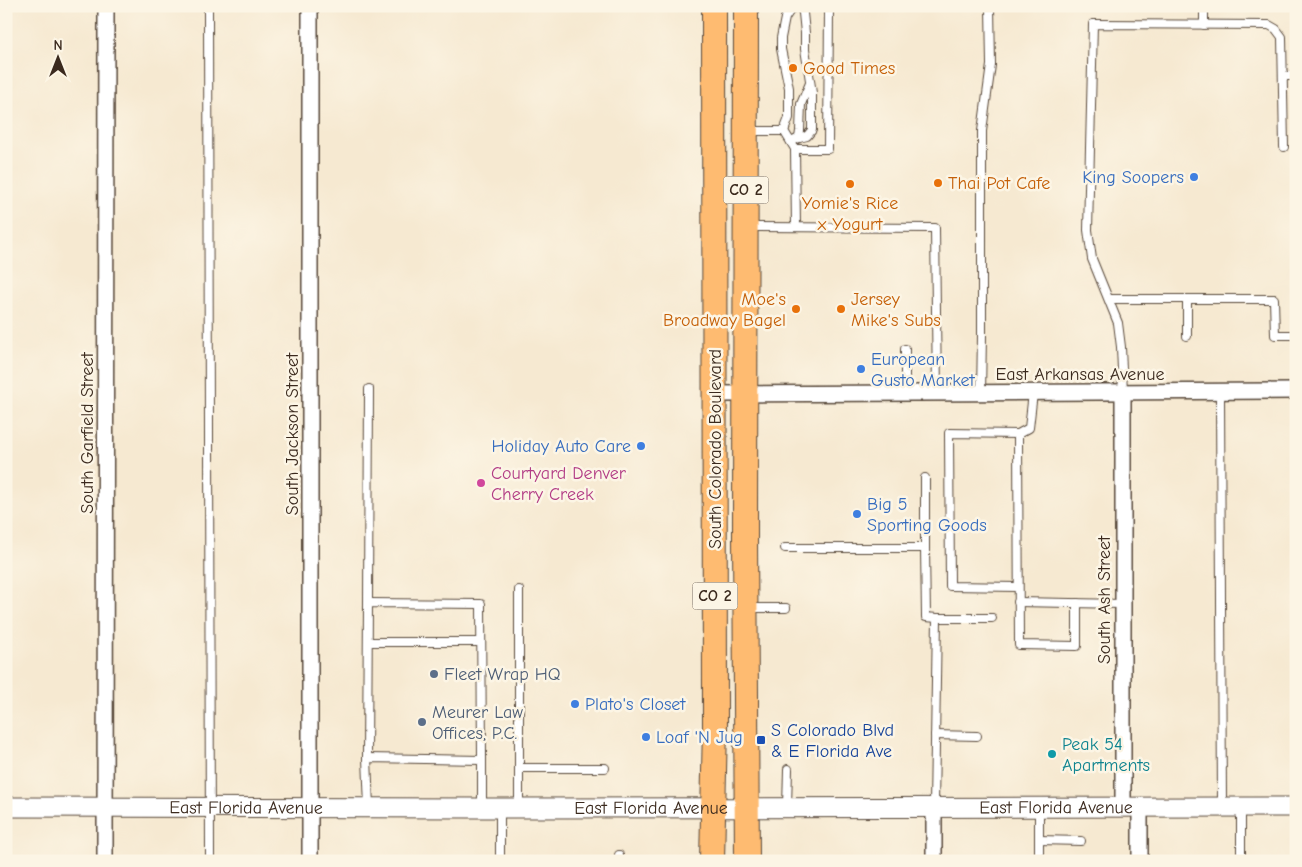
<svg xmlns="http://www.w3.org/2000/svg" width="1302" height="867" font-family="'Comic Neue',sans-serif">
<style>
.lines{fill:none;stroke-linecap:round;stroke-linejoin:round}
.service-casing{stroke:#574739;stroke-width:10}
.minor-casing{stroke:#574739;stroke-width:18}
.tertiary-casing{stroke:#574739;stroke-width:21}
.primary-casing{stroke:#574739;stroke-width:26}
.service{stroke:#fff;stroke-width:8}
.minor{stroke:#fff;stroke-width:15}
.tertiary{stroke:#fff;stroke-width:19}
.primary{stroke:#febb71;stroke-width:24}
.food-dot{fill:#e8710a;stroke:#fcf5e5;stroke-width:2}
.shop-dot{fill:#3f7fe0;stroke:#fcf5e5;stroke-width:2}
.hotel-dot{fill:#d1479c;stroke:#fcf5e5;stroke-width:2}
.service-dot{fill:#5c6f8a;stroke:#fcf5e5;stroke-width:2}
.transit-dot{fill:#1a4fb4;stroke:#fcf5e5;stroke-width:2}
.culture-dot{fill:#0f9aa8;stroke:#fcf5e5;stroke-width:2}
.labels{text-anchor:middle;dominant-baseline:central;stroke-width:5;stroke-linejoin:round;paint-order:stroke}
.shield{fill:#fcf5e5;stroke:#75675a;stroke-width:1}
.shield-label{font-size:16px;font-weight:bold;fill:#3b2a1e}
.food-label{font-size:18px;fill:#c56008;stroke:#fcf5e5;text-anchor:start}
.shop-label{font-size:18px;fill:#366cbe;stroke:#fcf5e5;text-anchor:start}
.street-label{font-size:18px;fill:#3b2a1e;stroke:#fcf5e5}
.hotel-label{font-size:18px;fill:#b23c85;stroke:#fcf5e5;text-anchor:start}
.service-label{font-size:18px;fill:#4e5e75;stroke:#fcf5e5;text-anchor:start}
.transit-label{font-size:18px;fill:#164399;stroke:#fcf5e5;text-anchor:start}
.culture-label{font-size:18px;fill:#0d838f;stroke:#fcf5e5;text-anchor:start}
</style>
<rect width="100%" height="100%" fill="#fcf5e5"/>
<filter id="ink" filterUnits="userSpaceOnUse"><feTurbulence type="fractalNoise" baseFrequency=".02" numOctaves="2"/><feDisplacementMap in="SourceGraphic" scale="10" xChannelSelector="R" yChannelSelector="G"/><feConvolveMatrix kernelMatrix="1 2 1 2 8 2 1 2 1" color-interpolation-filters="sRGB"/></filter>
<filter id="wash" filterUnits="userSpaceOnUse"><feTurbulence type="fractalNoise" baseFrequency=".0096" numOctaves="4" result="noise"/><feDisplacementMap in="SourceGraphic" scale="20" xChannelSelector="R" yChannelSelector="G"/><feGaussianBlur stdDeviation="1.12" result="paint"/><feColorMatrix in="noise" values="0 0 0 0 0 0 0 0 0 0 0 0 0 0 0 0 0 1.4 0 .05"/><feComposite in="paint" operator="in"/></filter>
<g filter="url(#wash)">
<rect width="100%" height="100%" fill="#f6e9d1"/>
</g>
<g filter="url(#ink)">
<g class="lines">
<defs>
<g id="service">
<polyline points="208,6 210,861"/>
<polyline points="1204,6 1204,25"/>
<polyline points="1283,76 1296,76"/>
<polyline points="748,131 784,131"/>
<polyline points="784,131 789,118 789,88 781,49 781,38 785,18 793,6"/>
<polyline points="784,131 795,149 796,227"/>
<polyline points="799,138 800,131 801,104 810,83"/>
<polyline points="791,142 799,138 807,136 812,130 812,93 805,49 805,33 803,13 800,6"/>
<polyline points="795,149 828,149 829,6"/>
<polyline points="747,227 935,228 937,394"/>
<polyline points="1109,299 1274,299 1275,335 1296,335"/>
<polyline points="1187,300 1187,336"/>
<polyline points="905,349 905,394"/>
<polyline points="1123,392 1121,347 1118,323 1092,259 1088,230 1093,24 1269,25 1276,29 1282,37 1284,147"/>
<polyline points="1220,392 1222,807"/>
<polyline points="981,394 982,335 982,131 991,65 990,6"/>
<polyline points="1018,434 1019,645 1077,646 1077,603"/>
<polyline points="785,548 925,548 925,478"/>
<polyline points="925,548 926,617 937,618"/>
<polyline points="1018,587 950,586 949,433 1018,434 1029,428 1033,393"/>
<polyline points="519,590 519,768"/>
<polyline points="1018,602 1123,604"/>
<polyline points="368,603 369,389"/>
<polyline points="748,608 786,608"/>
<polyline points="368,642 481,642"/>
<polyline points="935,735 977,736"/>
<polyline points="367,758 368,603 481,604 482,760"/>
<polyline points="934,806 937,618 992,618"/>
<polyline points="369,807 367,758 482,760 482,808"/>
<polyline points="787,807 788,769"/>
<polyline points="1241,807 1241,861"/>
<polyline points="519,808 519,768 605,768"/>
<polyline points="1039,840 1081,841"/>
<polyline points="500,861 500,808"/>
<polyline points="619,861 619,855"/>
<polyline points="1039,861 1039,808"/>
</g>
<g id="minor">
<polyline points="310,6 310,861"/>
<polyline points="1123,392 1123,807"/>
<polyline points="715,394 1296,391"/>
<polyline points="1140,807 1140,861"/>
<polyline points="934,808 934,861"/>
<polyline points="105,861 106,6"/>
</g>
<g id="tertiary">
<path id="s1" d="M 6,807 L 482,808 L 1296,807"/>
</g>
<g id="primary">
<polyline points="746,6 745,537 747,861"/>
<polyline points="712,861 715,727 714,6"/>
</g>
</defs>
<!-- service casing -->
<use href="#service" class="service-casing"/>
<!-- minor casing -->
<use href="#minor" class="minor-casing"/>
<!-- tertiary casing -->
<use href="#tertiary" class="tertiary-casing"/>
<!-- primary casing -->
<use href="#primary" class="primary-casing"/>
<!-- service -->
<use href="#service" class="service"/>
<!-- minor -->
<use href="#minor" class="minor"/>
<!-- tertiary -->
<use href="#tertiary" class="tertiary"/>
<!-- primary -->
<use href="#primary" class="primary"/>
</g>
</g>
<!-- markers -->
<g class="food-dot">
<circle cx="793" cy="68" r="5"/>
<circle cx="938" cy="183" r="5"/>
<circle cx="850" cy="184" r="5"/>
<circle cx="796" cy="309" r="5"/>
<circle cx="841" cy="309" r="5"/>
</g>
<g class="shop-dot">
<circle cx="1194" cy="177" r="5"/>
<circle cx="861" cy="369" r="5"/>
<circle cx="641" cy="446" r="5"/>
<circle cx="857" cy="514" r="5"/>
<circle cx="575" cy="704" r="5"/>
<circle cx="646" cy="737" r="5"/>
</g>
<circle class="hotel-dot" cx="481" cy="483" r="5"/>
<g class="service-dot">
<circle cx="434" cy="674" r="5"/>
<circle cx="422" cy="722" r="5"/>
</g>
<rect class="transit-dot" x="756" y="735" width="10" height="10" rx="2.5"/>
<circle class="culture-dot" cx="1052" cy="754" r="5"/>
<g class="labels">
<!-- shield labels -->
<g class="shield">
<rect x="723.5" y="176.5" width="45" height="27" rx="4"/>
<rect x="692.5" y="582.5" width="45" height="27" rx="4"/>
</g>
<g class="shield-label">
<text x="746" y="190">CO 2</text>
<text x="715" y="596">CO 2</text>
</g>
<!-- food labels -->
<g class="food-label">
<text x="803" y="68">Good Times</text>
<text x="948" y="183">Thai Pot Cafe</text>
<text x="850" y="203" text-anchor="middle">Yomie's Rice<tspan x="850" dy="21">x Yogurt</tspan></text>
<text x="786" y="299" text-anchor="end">Moe's<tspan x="786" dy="21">Broadway Bagel</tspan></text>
<text x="851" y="299">Jersey<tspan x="851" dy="21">Mike's Subs</tspan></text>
</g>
<!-- shop labels -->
<g class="shop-label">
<text x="1184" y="177" text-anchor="end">King Soopers</text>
<text x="871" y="359">European<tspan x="871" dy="21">Gusto Market</tspan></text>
<text x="631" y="446" text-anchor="end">Holiday Auto Care</text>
<text x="867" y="504">Big 5<tspan x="867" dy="21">Sporting Goods</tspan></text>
<text x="585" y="704">Plato's Closet</text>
<text x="656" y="737">Loaf 'N Jug</text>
</g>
<!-- street labels -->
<g class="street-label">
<text x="1080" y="374">East Arkansas Avenue</text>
<text transform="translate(87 433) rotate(-90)">South Garfield Street</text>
<text transform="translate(292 434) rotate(-90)">South Jackson Street</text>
<text transform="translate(715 449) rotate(-90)">South Colorado Boulevard</text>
<text transform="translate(1104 600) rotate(-90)">South Ash Street</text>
<text stroke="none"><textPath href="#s1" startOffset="240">East Florida Avenue</textPath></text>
<text stroke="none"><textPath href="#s1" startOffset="645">East Florida Avenue</textPath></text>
<text stroke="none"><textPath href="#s1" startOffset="1050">East Florida Avenue</textPath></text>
</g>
<!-- hotel labels -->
<g class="hotel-label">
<text x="491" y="473">Courtyard Denver<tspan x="491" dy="21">Cherry Creek</tspan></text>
</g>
<!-- service labels -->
<g class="service-label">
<text x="444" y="674">Fleet Wrap HQ</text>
<text x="432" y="712">Meurer Law<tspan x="432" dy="21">Offices, P.C.</tspan></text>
</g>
<!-- transit labels -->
<g class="transit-label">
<text x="771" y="730">S Colorado Blvd<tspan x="771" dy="21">&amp; E Florida Ave</tspan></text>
</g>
<!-- culture labels -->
<g class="culture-label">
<text x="1062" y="744">Peak 54<tspan x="1062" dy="21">Apartments</tspan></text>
</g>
</g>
<!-- margin -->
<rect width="1302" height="867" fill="none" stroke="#fcf5e5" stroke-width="25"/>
<!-- north arrow -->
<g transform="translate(58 58)" stroke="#fcf5e5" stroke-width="4" paint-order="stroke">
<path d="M0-4L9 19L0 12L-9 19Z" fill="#3b2a1e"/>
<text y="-8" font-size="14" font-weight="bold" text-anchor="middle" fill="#3b2a1e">N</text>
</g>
</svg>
